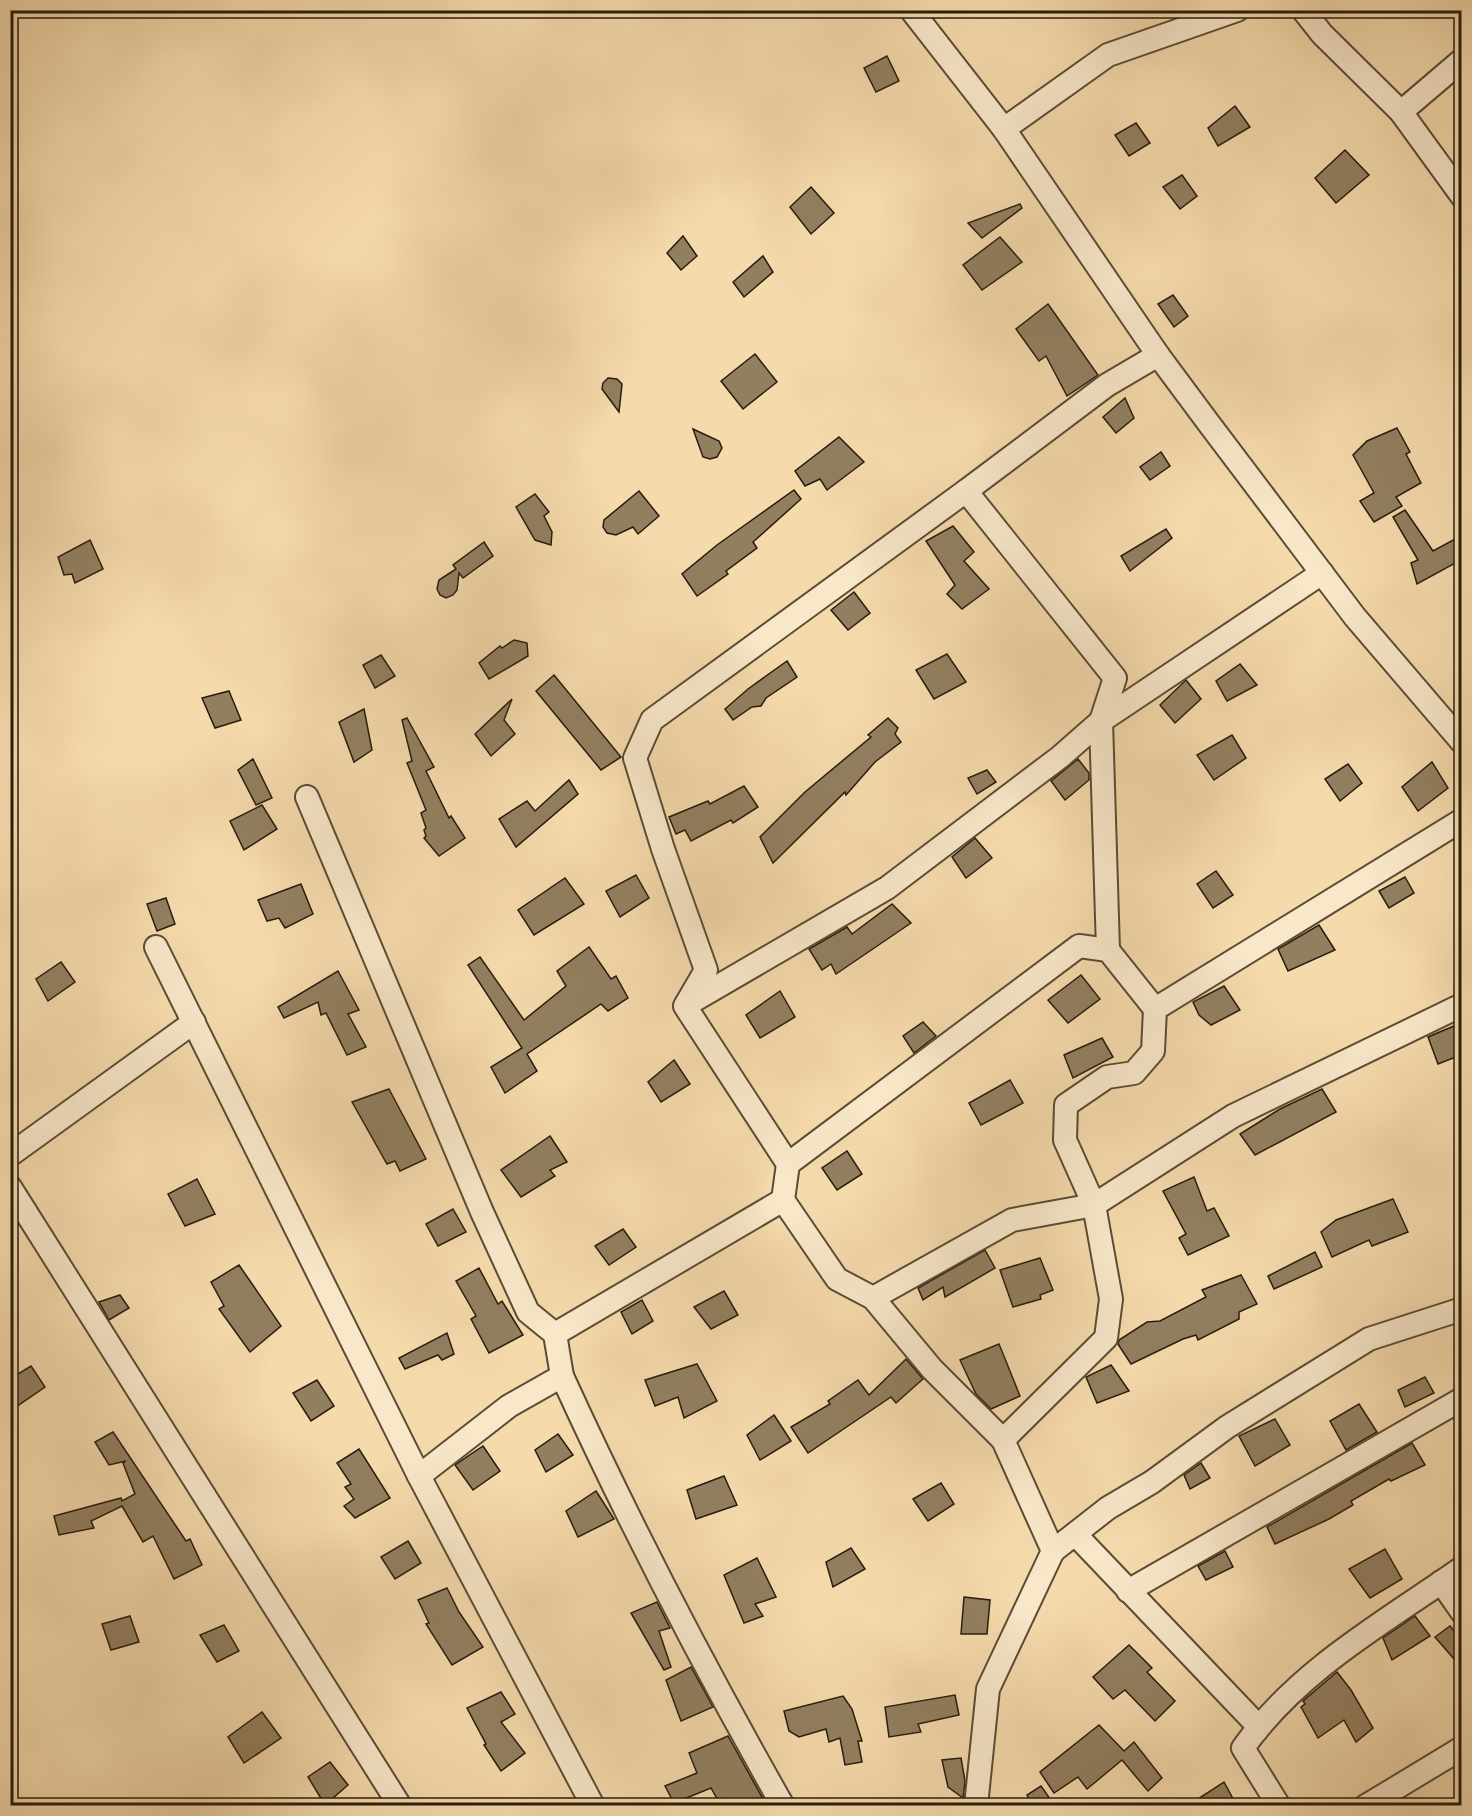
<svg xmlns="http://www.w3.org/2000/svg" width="1472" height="1816" font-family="Cardo,serif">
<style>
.building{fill:#927f60;stroke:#271c0d;stroke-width:1.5}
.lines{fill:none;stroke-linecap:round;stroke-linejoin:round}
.street-casing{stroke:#5a4c35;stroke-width:26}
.street{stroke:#f8e7c9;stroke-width:22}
</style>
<rect width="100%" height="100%" fill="#f5daac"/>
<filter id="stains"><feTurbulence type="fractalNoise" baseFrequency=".00333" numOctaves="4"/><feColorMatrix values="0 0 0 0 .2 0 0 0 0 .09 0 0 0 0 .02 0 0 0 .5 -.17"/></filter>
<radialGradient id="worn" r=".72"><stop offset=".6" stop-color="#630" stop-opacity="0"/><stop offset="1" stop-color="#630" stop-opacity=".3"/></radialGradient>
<!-- building -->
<g class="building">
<polygon points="887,56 899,81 876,92 864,68"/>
<polygon points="1235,106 1250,127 1218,146 1208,128"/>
<polygon points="1136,123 1150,143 1129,156 1115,135"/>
<polygon points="1345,150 1369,175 1336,203 1315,178"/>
<polygon points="1182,175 1197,196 1180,209 1163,187"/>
<polygon points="811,187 834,213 811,234 790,207"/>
<polygon points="1020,204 1022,208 982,238 968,223"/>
<polygon points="683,236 697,256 681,270 667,253"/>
<polygon points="1000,237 1022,262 982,290 963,265"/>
<polygon points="763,256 773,272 744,297 733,282"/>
<polygon points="1173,295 1188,316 1174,327 1158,304"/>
<polygon points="1048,304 1098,375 1067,396 1046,356 1039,361 1016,329"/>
<polygon points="755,354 777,382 743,409 721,381"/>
<polygon points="608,378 617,379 622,384 619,412 602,389 603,383"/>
<polygon points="1125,398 1134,418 1116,433 1103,417"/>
<polygon points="1397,428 1410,452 1406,454 1421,483 1396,497 1402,506 1374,522 1360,501 1374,493 1353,455 1367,441"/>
<polygon points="693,429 719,441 722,448 717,457 710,459 703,457"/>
<polygon points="839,437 864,462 827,490 820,479 805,486 795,471"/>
<polygon points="1161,452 1170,466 1150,480 1140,467"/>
<polygon points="794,490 801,499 753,542 757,548 726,571 728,574 697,596 682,574 717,545"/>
<polygon points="639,491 659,516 638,534 633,527 616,535 607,533 603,527 604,520"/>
<polygon points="535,494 549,512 544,516 552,532 551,545 535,540 516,507"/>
<polygon points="1405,510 1433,551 1455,539 1461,560 1417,584 1411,563 1418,560 1393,517"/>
<polygon points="953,526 974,552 964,561 989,589 962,609 947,594 955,585 926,541"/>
<polygon points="1166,529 1172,538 1130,571 1121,556"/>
<polygon points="90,540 103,569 75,583 72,574 64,575 58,557"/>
<polygon points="484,542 493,556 463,578 459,573 457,590 453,595 446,598 440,595 437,589 439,580 456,569 453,565"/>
<polygon points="854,592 870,613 848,630 831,610"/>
<polygon points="514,640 527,643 528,656 489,679 479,663 500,646 502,648"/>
<polygon points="947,654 966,682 934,699 916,670"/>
<polygon points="381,655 395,676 375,688 363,665"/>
<polygon points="787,661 797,677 766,698 761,706 752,707 733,720 725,709 748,689"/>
<polygon points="1240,664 1257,685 1227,701 1216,681"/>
<polygon points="554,675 621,757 601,770 536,691"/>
<polygon points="1186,680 1201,699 1175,723 1160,705"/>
<polygon points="229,691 241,720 215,728 202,698"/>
<polygon points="512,699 504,720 515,734 491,756 475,734"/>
<polygon points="364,709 372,750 354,762 339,722"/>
<polygon points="407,718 434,767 426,771 449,818 451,816 465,838 439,856 424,838 426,836 424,830 426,828 421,813 426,810 407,763 412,761 402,720"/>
<polygon points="888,718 898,728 895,734 901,742 875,762 846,795 845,792 773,863 760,837 805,792 871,737 868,735"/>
<polygon points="1232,735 1246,758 1214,780 1197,755"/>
<polygon points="253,759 272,798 256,805 238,770"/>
<polygon points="1078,759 1089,773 1089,780 1065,800 1051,781"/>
<polygon points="1432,762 1448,788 1418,811 1402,787"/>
<polygon points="1348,764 1362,783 1340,801 1325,779"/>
<polygon points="987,770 996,782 977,794 968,778"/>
<polygon points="569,780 578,794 516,847 499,819 527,801 535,811"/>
<polygon points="744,786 758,807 733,823 731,820 691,841 685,830 676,834 669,817 708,801 710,804"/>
<polygon points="262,805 277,829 244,850 230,821"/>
<polygon points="975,838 992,858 966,878 952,857"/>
<polygon points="1216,871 1233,895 1213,908 1197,884"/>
<polygon points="636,875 649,898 620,917 606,891"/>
<polygon points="1405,877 1414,893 1389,908 1379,891"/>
<polygon points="565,878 584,904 534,935 518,910"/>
<polygon points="301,884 313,914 285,928 279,918 267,921 258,900"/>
<polygon points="166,898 175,924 157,931 147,904"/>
<polygon points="892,904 911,923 836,974 831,964 822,970 809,949 847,927 852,934"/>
<polygon points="1319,925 1335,950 1288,971 1278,949"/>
<polygon points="589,947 611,979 616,976 628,998 608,1011 601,1004 527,1054 537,1071 505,1093 491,1067 522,1048 468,965 480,957 524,1020 566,986 557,971"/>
<polygon points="61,962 75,982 48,1001 36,979"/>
<polygon points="338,971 359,1010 348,1014 366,1047 347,1055 326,1013 321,1015 318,1002 284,1018 278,1007"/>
<polygon points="1081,975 1100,999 1068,1023 1048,1000"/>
<polygon points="1224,986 1240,1010 1211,1025 1199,1015 1193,1002"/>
<polygon points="780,991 795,1017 760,1038 746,1015"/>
<polygon points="923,1022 936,1036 914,1053 903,1036"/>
<polygon points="1461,1023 1461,1055 1438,1064 1428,1037"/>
<polygon points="1102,1038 1113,1057 1073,1078 1064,1055"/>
<polygon points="674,1060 690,1084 661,1102 648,1082"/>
<polygon points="1010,1080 1023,1103 981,1125 969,1103"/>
<polygon points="389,1089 426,1159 400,1171 395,1161 387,1164 352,1102"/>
<polygon points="1322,1089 1336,1112 1255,1155 1240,1134 1280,1109"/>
<polygon points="550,1136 567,1162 550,1170 555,1176 521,1197 501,1170"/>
<polygon points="847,1151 862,1174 837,1190 822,1168"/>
<polygon points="1194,1177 1207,1211 1214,1208 1229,1236 1188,1255 1179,1238 1186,1234 1163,1191"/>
<polygon points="197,1179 215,1214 185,1226 168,1194"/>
<polygon points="1393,1199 1408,1232 1372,1246 1369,1240 1332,1257 1321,1232 1336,1220"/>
<polygon points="453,1209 466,1232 438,1246 426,1224"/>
<polygon points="623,1229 636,1247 609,1265 595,1246"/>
<polygon points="985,1250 995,1268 945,1297 943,1287 923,1300 918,1288"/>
<polygon points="1315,1252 1322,1267 1274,1289 1268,1276"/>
<polygon points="1040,1258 1053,1290 1040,1295 1041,1299 1013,1307 1000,1270"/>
<polygon points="239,1265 281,1326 250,1352 219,1309 224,1306 211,1282"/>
<polygon points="479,1268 498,1304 502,1301 523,1335 489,1353 471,1319 476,1316 456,1281"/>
<polygon points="1241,1275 1257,1304 1239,1312 1239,1319 1198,1340 1196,1335 1183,1339 1131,1364 1118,1344 1119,1340 1147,1322 1160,1321 1206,1297 1202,1290"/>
<polygon points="724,1291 738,1315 711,1329 694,1307"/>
<polygon points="120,1295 129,1308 109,1320 99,1302"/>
<polygon points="642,1300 653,1321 632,1334 621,1312"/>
<polygon points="447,1333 454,1354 442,1360 438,1355 405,1369 399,1358"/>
<polygon points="999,1344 1020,1396 991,1409 976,1394 960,1360"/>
<polygon points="906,1359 923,1379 896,1403 891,1397 808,1453 791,1427 830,1404 828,1401 858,1380 869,1395"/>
<polygon points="697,1364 717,1401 684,1418 678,1397 655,1406 645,1380"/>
<polygon points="1111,1365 1129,1391 1097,1403 1086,1377"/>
<polygon points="31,1366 45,1387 10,1411 10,1379"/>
<polygon points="1425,1377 1434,1393 1405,1407 1398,1390"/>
<polygon points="317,1380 334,1406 311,1421 293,1393"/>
<polygon points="1359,1404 1377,1432 1346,1450 1330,1421"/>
<polygon points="774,1415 791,1441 760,1460 747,1435"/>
<polygon points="1275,1419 1290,1445 1255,1466 1239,1436"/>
<polygon points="113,1432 186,1541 190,1539 202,1565 174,1579 153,1536 143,1542 122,1506 91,1521 94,1528 59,1535 54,1516 121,1498 122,1501 135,1494 123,1463 126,1461 109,1465 95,1442"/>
<polygon points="558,1434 573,1455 546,1472 535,1450"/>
<polygon points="1412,1443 1425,1465 1391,1481 1389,1479 1351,1501 1353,1505 1329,1519 1275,1544 1267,1527"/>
<polygon points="483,1446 500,1471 473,1490 455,1465"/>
<polygon points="359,1449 390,1498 355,1518 344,1506 354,1499 345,1487 351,1484 337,1463"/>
<polygon points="1201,1463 1210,1478 1190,1489 1184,1475"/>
<polygon points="724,1476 737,1505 696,1519 687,1490"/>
<polygon points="941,1483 954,1504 928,1521 913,1499"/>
<polygon points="596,1491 614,1519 578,1537 566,1511"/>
<polygon points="408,1541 421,1563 395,1579 381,1557"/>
<polygon points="851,1548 865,1569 833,1587 826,1562"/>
<polygon points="1385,1549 1402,1579 1370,1598 1349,1569"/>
<polygon points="1225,1551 1233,1567 1206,1580 1198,1566"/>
<polygon points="757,1558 776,1597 755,1604 763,1616 744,1623 724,1575"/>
<polygon points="447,1588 459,1612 483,1647 452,1665 426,1624 429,1623 418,1600"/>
<polygon points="964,1597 990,1600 987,1634 961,1634"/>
<polygon points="657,1602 670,1628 659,1631 671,1667 664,1670 631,1613"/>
<polygon points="130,1616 139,1642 111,1650 102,1624"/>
<polygon points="1415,1616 1430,1636 1392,1660 1383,1638"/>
<polygon points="224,1625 239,1651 217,1662 200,1635"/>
<polygon points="1450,1626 1461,1640 1461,1667 1435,1637"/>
<polygon points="1129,1645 1152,1668 1147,1672 1175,1701 1155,1721 1125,1690 1113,1699 1093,1677"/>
<polygon points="691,1667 713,1707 681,1721 666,1680"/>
<polygon points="1337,1672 1351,1690 1373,1728 1356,1742 1344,1720 1318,1738 1301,1707 1305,1704 1303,1701"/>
<polygon points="501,1692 515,1714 501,1722 525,1753 501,1771 484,1745 486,1744 467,1708"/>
<polygon points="955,1695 959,1715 918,1724 921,1732 889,1737 885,1707"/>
<polygon points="843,1696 852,1709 862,1741 858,1741 862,1762 845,1765 840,1738 829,1742 826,1729 799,1737 789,1731 784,1711"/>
<polygon points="262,1712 281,1738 244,1763 228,1737"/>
<polygon points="1099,1725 1124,1751 1134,1742 1162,1778 1148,1791 1122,1760 1087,1789 1078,1777 1054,1793 1040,1772"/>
<polygon points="728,1736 767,1806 721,1806 711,1788 674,1803 665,1786 697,1773 689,1753"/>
<polygon points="961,1758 965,1781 963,1798 948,1787 942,1760"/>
<polygon points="330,1762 348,1785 325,1805 308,1777"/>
<polygon points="1224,1782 1237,1806 1187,1806"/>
<polygon points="1041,1786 1055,1806 1033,1806 1027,1795"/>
</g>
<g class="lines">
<defs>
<g id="street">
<polyline points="1303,10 1322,34 1401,112 1462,196"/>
<polyline points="912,11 1004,129 1158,355 1207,421 1355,617 1462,742"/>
<polyline points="1401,112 1462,60"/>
<polyline points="1004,129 1108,55 1237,10"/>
<polyline points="966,491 1107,385 1158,355"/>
<polyline points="307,797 482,1212 528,1312 555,1334 562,1376 509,1406 419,1476"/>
<polyline points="156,947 419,1476 593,1806"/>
<polyline points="686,1005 887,888 1060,757 1101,721 1322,573"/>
<polyline points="10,1155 194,1022"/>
<polyline points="788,1164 685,1006 706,970 663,849 635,758 652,720 966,491 1115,678 1101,721 1108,950"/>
<polyline points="10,1187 400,1806"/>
<polyline points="783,1200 788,1164 1079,946 1108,950 1155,1009"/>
<polyline points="873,1298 1012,1220 1094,1205 1233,1116 1462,1005"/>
<polyline points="555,1334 783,1200 837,1279 873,1298 932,1369 1003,1440 1053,1551 988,1689 976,1806"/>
<path d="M 562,1376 C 629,1523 703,1665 783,1806"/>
<polyline points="1003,1440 1106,1338 1111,1299 1094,1205 1065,1140 1066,1105 1107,1077 1134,1073 1153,1051 1155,1009 1462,820"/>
<polyline points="1075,1534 1258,1726"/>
<polyline points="1053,1551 1108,1508 1152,1482 1227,1427 1369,1339 1462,1309"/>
<polyline points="1441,1582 1462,1612"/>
<polyline points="1128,1591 1462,1399"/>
<path d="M 1279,1806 L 1243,1748 C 1298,1670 1385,1622 1462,1568"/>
<polyline points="1366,1806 1462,1748"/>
</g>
</defs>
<!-- street casing -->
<use href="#street" class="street-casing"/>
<!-- street -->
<use href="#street" class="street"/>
</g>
<!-- margin -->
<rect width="1472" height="1816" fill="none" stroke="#f5daac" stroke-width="36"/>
<rect x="12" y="12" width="1448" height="1792" fill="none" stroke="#271c0d" stroke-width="3"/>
<rect x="18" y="18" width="1436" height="1780" fill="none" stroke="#271c0d" stroke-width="1.5"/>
<rect width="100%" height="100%" filter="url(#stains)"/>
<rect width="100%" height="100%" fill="url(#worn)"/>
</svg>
